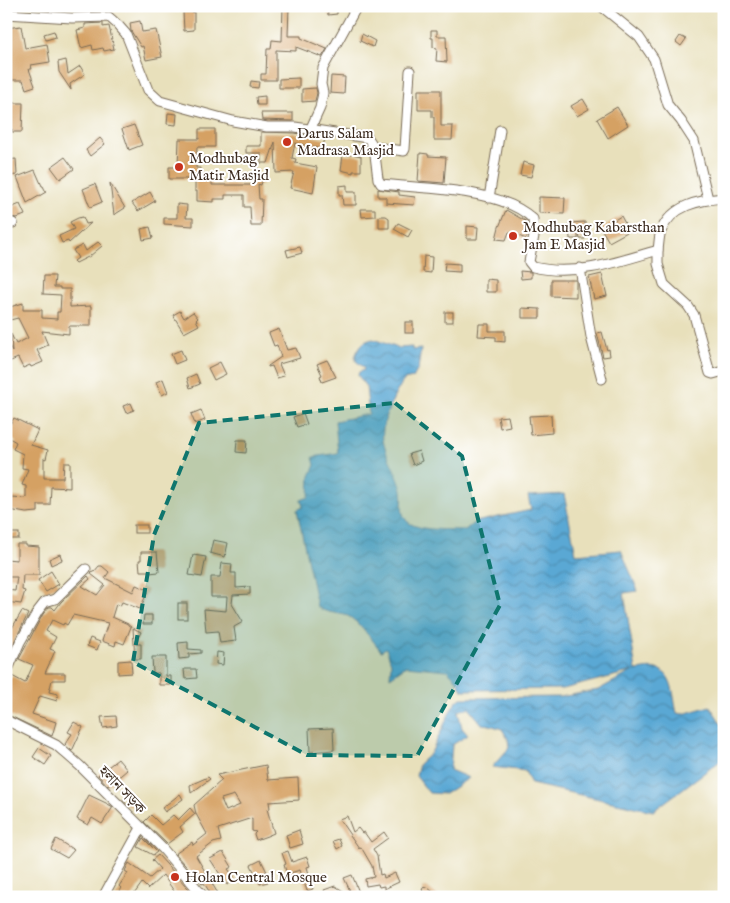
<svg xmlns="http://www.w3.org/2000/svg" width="730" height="903" font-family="'IM FELL English','Noto Serif Bengali',serif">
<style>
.water{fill:url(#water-waves);stroke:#4a6979}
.building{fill:#d5a163;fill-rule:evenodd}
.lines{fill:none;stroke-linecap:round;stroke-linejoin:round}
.minor-casing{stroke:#786a55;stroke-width:11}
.minor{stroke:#fff;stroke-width:9}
.marked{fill:#0f766e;fill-opacity:0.2;stroke:#0f766e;stroke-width:4;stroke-dasharray:10 6;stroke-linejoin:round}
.poi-dot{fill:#c8321e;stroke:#fff;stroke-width:2}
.labels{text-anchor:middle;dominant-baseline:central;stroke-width:4;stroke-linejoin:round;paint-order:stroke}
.poi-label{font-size:15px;fill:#3b2a1e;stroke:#fff;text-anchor:start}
.street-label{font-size:15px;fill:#3b2a1e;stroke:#fff}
</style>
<defs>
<pattern id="water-waves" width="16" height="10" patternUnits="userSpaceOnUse" patternTransform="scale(1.25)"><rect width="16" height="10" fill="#5aa8d4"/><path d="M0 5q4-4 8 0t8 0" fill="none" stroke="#4c89ab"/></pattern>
</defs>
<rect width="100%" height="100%" fill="#fff"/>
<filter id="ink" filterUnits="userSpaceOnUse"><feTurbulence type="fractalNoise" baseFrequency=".02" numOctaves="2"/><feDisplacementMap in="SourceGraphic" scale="10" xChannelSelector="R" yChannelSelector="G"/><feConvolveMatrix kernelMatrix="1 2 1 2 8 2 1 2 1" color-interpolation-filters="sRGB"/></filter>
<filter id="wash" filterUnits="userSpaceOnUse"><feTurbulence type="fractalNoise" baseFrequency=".0096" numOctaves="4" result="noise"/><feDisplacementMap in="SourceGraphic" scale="20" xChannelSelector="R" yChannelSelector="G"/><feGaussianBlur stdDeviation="1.12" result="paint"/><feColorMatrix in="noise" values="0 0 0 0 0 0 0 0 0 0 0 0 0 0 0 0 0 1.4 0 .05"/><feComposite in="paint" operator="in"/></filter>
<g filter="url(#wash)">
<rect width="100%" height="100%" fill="#e8e0bb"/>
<!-- water -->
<path class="water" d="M 373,339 L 398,348 L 412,347 L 412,350 L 421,349 L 418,369 L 413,378 L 404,380 C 395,393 380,423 383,440 C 385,454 398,474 402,490 C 404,499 399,511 406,520 C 416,532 450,529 465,530 L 475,522 L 531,510 L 528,496 L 564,494 L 576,554 L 621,550 L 638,591 L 624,593 L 636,670 C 642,670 650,667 656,669 C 674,672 673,698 677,713 L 683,714 L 710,706 L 724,728 L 724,758 L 653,811 L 531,784 L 525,771 L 492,767 L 509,748 L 508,739 L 502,729 L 490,725 L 482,724 L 469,708 L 458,711 L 462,728 L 468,735 L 452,745 L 450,770 L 469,778 L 445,794 L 429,793 L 416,776 L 419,764 L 431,753 L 451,710 L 456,702 L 461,698 L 560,697 L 598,690 L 633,671 L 563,689 L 462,690 L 457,680 L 447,670 L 406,666 L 390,677 L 391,663 L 386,648 L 381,651 C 374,642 357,620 348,616 C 337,612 325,614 317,606 L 297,510 L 303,507 L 301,500 L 309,497 L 310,476 L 315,465 L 313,457 L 338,453 L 335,421 L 369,414 L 366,387 L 358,375 L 359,372 L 364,370 L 363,367 L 356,361 L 355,357 C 359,347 362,341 373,339 Z"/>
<g id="blocks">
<!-- building -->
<g class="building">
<rect x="85" y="6" width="21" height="5"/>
<polygon points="283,6 289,6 288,36 301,36 301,38 327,49 322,57 296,47 296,51 276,50 276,80 261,80 261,74 266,74 267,49 271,49 272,40 282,41"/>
<polygon points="327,6 337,6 337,14 328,15"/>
<polygon points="183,12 194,12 194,30 184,31"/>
<polygon points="140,21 142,32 156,30 162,57 146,60 143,46 141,47 131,31 130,23"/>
<polygon points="103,23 103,27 109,26 114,49 104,51 103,48 93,50 92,45 81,48 77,30 85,28 85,24"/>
<polygon points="21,26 25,48 47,44 50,62 31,65 32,69 29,69 35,86 26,89 23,80 6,80 6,28"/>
<polygon points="431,30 437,30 437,36 446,36 447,62 436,61 437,48 433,47 433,38 431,38"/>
<polygon points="54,31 56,37 46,40 44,34"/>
<polygon points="362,34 375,41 373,47 360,41"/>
<polygon points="680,36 686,39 681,46 676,42"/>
<polygon points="66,60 68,74 80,66 85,74 70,84 71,90 59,72 58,62"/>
<polygon points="331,76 345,77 344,94 330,93"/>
<polygon points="299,78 299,88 279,88 279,79"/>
<polygon points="251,81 259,82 258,88 250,87"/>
<polygon points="316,88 317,93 315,101 302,102 302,89"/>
<polygon points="418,90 441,90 441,126 453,126 452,140 434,140 434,117 432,117 432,110 418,110"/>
<polygon points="265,96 265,105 257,105 256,97"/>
<polygon points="583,99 589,109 577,116 571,106"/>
<polygon points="7,103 23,103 22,132 12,132 12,129 6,129"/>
<polygon points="617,107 628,125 608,138 597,119"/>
<polygon points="168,113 177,114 176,125 167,124"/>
<polygon points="261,113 293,113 293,121 262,120"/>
<polygon points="134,125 142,145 129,150 122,129"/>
<polygon points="199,129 215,129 215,147 197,147 196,168 200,168 200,177 212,178 212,185 251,185 258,168 258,176 263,178 261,185 258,184 259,199 262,199 261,226 251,226 250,207 244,207 244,195 225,195 225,199 214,199 214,202 197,201 197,191 195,191 195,179 169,179 169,167 178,167 179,139 199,139"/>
<polygon points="261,132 295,133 325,139 322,149 295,143 292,158 296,159 295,163 317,167 313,193 290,188 294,172 276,173 275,142 268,163 261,163 261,153 246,153 246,146 261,146"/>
<polygon points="100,138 105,144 90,156 86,150"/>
<polygon points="420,153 428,154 428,156 446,157 444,183 418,181"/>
<polygon points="352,154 361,156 361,171 353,171 353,173 341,170 343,155 352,155"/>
<polygon points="65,157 74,169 60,179 51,167"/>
<polygon points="16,159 17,175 7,176 6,160"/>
<polygon points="523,162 534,165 531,177 520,175"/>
<polygon points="35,170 42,186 43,186 46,192 27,203 17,177"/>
<polygon points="110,183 125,208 114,215"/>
<polygon points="95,184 102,202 90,207 83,189"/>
<polygon points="347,185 347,192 356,192 356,205 343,205 342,195 339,195 339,186"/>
<polygon points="378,189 399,192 399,195 415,197 414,205 386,203 386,197 378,197"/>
<polygon points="150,192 155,201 138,211 132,203"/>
<polygon points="539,197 565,198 564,214 539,213"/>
<polygon points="20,204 25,215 17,218 9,217 6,210"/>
<polygon points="177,204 187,205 186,218 193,218 193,226 164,224 164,218 177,218"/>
<polygon points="361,209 375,209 375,216 362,217"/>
<polygon points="506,210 527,222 528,234 526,239 509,232 506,240 496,239 499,227"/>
<polygon points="379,216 386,216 389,218 389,228 379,228"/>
<polygon points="621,216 629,231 609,242 601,228"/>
<polygon points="83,217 86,224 91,223 69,243 68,241 62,243 59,236 74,229 70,222 78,218"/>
<polygon points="585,222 585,239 580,239 579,235 578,235 578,239 570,239 569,223"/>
<polygon points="398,223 412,230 408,237 394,229"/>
<polygon points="467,226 478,227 477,239 467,239"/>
<polygon points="150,227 153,238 143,240 141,229"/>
<polygon points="98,242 102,246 90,256 76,263 74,261 78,258 73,250 83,245 86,251"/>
<polygon points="300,247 302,253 288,257 286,250"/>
<polygon points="424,256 432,257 431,273 423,272"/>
<polygon points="445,263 460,264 460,272 444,271"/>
<polygon points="520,271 531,272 531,278 521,279"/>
<polygon points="602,274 607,296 594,299 589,277"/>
<polygon points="44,276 55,276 54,287 60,287 60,289 70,289 70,307 91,306 91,326 69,326 69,334 42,331 48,345 37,350 43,362 31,367 30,365 23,368 18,358 6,363 6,338 12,352 11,334 16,344 28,338 18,318 10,320 10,307 23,303 23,310 42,310 42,318 57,319 57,312 60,312 61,295 43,294"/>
<polygon points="486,279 496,280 496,292 486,292"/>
<polygon points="551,280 576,280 576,297 551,296"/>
<polygon points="522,308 540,309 540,318 522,318"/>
<polygon points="180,311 184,318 193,312 198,318 196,320 199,325 184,333 173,315"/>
<rect x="445" y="312" width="8" height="10"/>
<rect x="405" y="322" width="8" height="11"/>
<polygon points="479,324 489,324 489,331 505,331 505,342 496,341 496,337 478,336"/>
<polygon points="279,329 287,350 296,348 300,358 279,364 284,376 277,378 272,366 268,367 268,366 281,357 277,345 274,346 269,333"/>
<polygon points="602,332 607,350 609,349 610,356 603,357 597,333"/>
<polygon points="181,350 185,360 175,364 171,354"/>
<polygon points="327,360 336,377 322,382 320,376 322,375 317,364"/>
<polygon points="220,362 226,374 214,380 208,368"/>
<polygon points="196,374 200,384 190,388 187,378"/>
<polygon points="163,379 168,392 162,395 156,382"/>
<polygon points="131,403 134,410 126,413 123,406"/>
<polygon points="201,410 205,420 195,424 191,414"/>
<polygon points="303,413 307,424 297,427 293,417"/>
<polygon points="551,415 552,433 531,435 529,416"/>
<polygon points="508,416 510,426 500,428 498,417"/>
<polygon points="14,418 38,430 31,445 48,450 46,459 44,458 44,478 63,478 64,463 70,463 70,488 51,487 50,505 38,505 38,512 26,513 9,510 10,497 26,498 26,486 22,485 28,469 22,468 23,454 13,449 16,442 6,436 6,430"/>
<polygon points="237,440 247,440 246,453 236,452"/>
<polygon points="419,451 422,461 413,465 409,454"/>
<rect x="134" y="525" width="13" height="8"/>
<rect x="6" y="533" width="13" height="6"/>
<polygon points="213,540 228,543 225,557 210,553"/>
<polygon points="17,544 26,544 26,546 39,547 39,575 23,575 22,590 25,591 21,604 6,602 6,590 15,591 17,577 6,577 6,559 17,560"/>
<polygon points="141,552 157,552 159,572 149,573 149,571 140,571 139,560 141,560"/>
<polygon points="60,554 62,560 51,565 49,559"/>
<polygon points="193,555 206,557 202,577 189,575"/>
<polygon points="222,563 232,564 231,573 236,573 236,588 250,587 250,594 233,595 232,604 243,622 234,627 236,641 220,643 218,631 206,632 204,609 226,611 227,597 211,597 211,577 220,577"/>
<polygon points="99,566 102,566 109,572 105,578 133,592 136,585 148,590 140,609 122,602 120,606 116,604 112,617 128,624 128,625 131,627 124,644 116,641 115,646 102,641 108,623 73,615 67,625 64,623 63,625 52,620 46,631 56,637 50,649 55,651 45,673 65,673 65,680 52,680 49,692 58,694 57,701 40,696 32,714 56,722 52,736 6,714 6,680 12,676 25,683 33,665 19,659 43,614 49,607 52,607 55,610 61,602 88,576 90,579 82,586 97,595 105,585 91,574 92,571 94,572"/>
<polygon points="51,571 59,584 46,592 38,580"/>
<rect x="178" y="603" width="9" height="16"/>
<polygon points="22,611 28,614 8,654 6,653 6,644 11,636 8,635"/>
<polygon points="144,615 152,615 152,624 143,624"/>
<polygon points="133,628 141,632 135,644 141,644 141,659 135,659"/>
<polygon points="90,638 100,642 97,650 87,646"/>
<polygon points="188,642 188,649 201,650 201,653 189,654 189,658 179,659 178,643"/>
<polygon points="217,652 224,653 223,665 216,664"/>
<polygon points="152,657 166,657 166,676 171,676 171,685 159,685 159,673 153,673"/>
<polygon points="131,660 132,673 118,674 118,661"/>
<polygon points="184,669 196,669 197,678 185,679"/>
<polygon points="116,716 117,726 103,728 101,717"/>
<polygon points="74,722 83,727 72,751 65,744 72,734 68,732"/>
<polygon points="333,728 334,750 310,752 309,729"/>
<polygon points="39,748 51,756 45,765 33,757"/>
<polygon points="118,759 127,770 108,786 98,775"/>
<path d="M 266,765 L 268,780 L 298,778 L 299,800 L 269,802 L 270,808 L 267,809 L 274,833 L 267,836 L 256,840 L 254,834 L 256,832 L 252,831 L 252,818 L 218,829 L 221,841 L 213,843 L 196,856 L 217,892 L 212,896 L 204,883 L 202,884 L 175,854 L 192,842 L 193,845 L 207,834 L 196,814 L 194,805 L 222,780 L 217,775 ZM 234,795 L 240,805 L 226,811 L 221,799 Z"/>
<polygon points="208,777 210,779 191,793 190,785"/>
<polygon points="132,793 137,800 129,807 123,800"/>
<polygon points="180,794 183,799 165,812 162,808"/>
<polygon points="89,795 106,803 113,807 102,824 92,818 88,825 77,819"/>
<polygon points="190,808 195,814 180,827 183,832 167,844 144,822 151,815 161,825 173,815 178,820"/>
<polygon points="347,816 353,832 358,828 362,833 364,832 371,842 384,832 388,838 373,849 377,856 380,875 383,874 384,878 395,873 399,882 384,889 384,886 379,887 378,884 366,886 365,879 374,877 372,866 361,847 359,848 339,819"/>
<polygon points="299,830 303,844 290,848 286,835"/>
<polygon points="143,838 157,852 153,855 138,847"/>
<polygon points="56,839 74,850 67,858 51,849"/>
<polygon points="339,839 342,846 337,849 333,841"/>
<polygon points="288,851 292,862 307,857 310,866 307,867 313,889 307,891 300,870 287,874 284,865 286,864 282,853"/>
<polygon points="223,852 232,867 228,869 236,879 227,885 210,859"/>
<polygon points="158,855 196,897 178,897 163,875 148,889 142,883 132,897 115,897 121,888 119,886 128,873 125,871 129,863 150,878 160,869 152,860"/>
<polygon points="261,860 267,872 265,872 268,882 260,884 251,865"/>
<polygon points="352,875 361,897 327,897 324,890 335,886 353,897 344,878"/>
<polygon points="427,887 439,897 424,897 422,888"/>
</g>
</g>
</g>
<g filter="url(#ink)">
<use href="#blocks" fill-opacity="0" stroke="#786a55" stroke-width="1"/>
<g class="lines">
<defs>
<g id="minor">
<polyline points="601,6 639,37 654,59 668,105 681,121 694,141 708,199"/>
<path d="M 6,14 L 72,18 L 109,17 L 118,25 L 126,34 L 148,90 L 160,101 L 233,121 L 267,127 L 295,127 L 368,138 L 374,147 L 378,179 L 381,184 C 425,189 501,188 533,219 L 534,236 L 529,262 L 533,267 C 575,277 618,262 658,250 L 658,264 L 664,284 L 688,306 L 694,315 L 710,373 L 713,374 L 724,371"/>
<polyline points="310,130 320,108 323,93 321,84 323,68 357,6"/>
<polyline points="374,147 404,151 405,149 410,71"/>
<polyline points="489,198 500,130"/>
<polyline points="6,224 13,223"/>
<path d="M 658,250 C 659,244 659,236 661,231 C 672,205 699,200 724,198"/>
<polyline points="580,268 591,337 602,379"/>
<polyline points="6,674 20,642 38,611 45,602 55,599 86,569"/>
<polyline points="6,720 56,745 80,766 163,849 204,897"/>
<polyline points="103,897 141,828"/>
</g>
</defs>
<!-- minor casing -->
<use href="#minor" class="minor-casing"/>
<!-- minor -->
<use href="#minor" class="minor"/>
</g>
</g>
<!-- marked area -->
<path class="marked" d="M 395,403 L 462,456 L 500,605 L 417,756 L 307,755 L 133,662 L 154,535 L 199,423 Z"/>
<!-- markers -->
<g class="poi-dot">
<circle cx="287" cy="142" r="5"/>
<circle cx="179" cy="167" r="5"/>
<circle cx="513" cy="236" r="5"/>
<circle cx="175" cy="877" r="5"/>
</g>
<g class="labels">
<!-- poi labels -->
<g class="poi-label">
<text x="297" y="133">Darus Salam<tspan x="297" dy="17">Madrasa Masjid</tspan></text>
<text x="189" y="158">Modhubag<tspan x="189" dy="17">Matir Masjid</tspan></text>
<text x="523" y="227">Modhubag Kabarsthan<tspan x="523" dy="17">Jam E Masjid</tspan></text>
<text x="185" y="877">Holan Central Mosque</text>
</g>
<!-- street labels -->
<g class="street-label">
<text transform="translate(122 790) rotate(46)">হলান সড়ক</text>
</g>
</g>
<!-- margin -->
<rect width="730" height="903" fill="none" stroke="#fff" stroke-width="25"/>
</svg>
